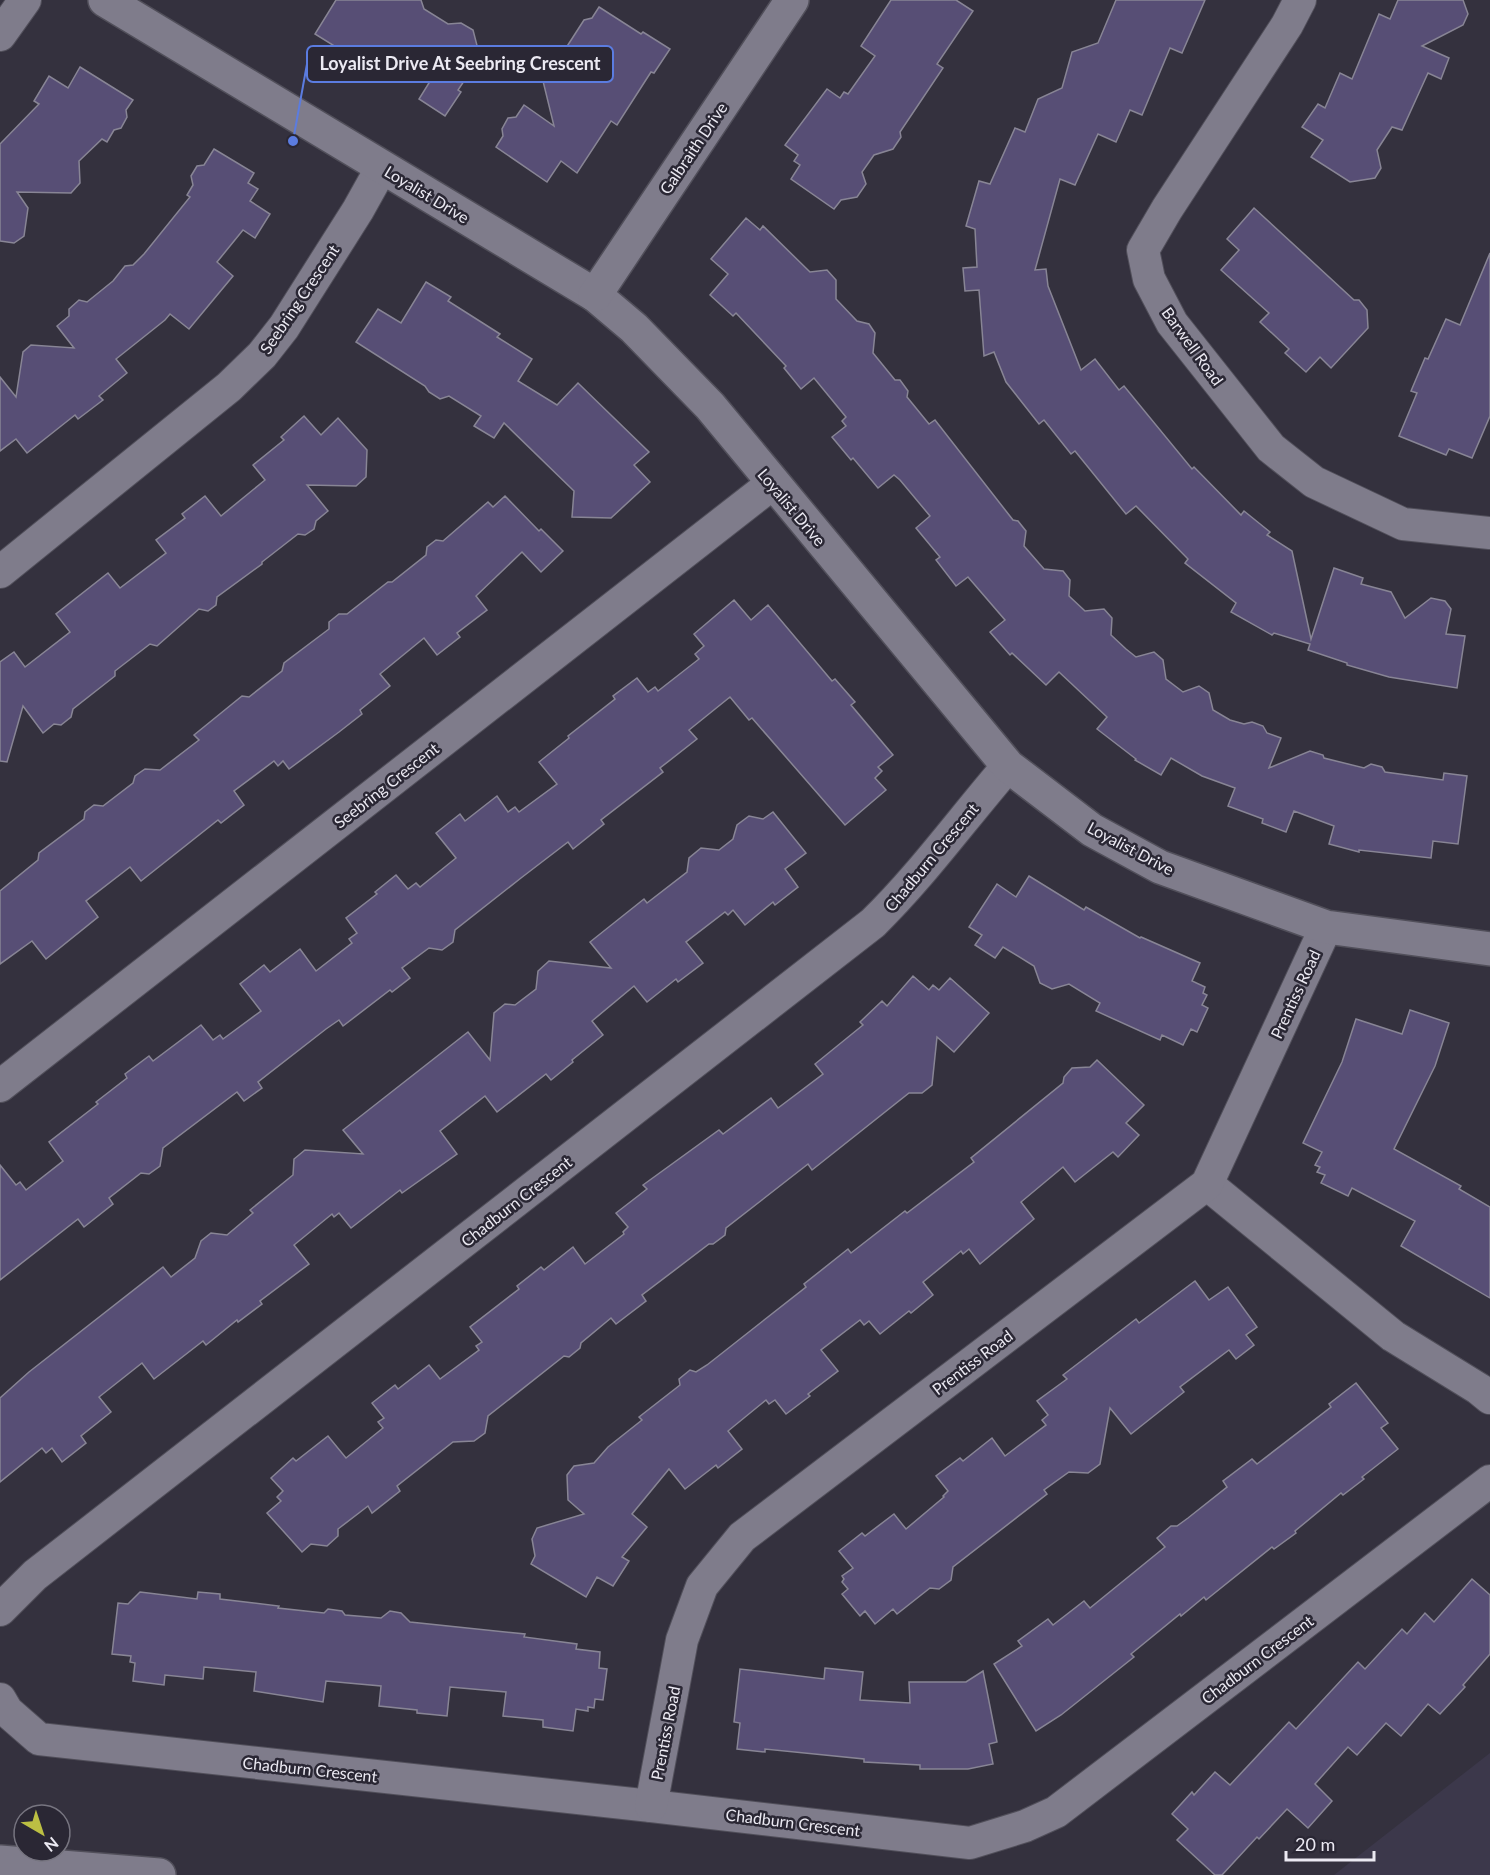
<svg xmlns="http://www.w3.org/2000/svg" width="1490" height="1875" font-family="Lato,sans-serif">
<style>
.built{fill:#3c384b}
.building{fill:#574e75;stroke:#888595;stroke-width:1.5}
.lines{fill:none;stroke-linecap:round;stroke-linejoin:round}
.minor-casing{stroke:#514f5a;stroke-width:34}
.tertiary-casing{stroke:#514f5a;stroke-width:36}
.secondary-casing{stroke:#514f5a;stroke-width:36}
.minor{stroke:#7f7c8b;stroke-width:32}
.tertiary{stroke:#7f7c8b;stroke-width:33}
.secondary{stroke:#7f7c8b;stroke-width:33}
.labels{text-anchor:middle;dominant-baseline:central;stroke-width:5;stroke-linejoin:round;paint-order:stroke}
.street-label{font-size:16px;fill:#ebe9f2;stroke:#2a2734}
.leader{fill:none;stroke:#5b7ce0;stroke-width:2}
.callout-dot{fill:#5b7ce0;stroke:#2a2734;stroke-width:2}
.callout{fill:#2a2734;stroke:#5b7ce0;stroke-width:2}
.callout-label{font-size:18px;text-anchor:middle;font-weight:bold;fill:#ebe9f2}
</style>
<rect width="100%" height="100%" fill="#34313e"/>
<!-- built -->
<polygon class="built" points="1490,1753 1490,1875 1334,1875"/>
<!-- building -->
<g class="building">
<polygon points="336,0 421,0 424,9 448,24 461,23 473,30 480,57 458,90 461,92 445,116 419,99 429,83 380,53 370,70 348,57 349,55 315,34"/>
<polygon points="891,0 956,0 973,11 937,64 943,68 900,132 901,137 893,149 874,155 862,172 866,184 857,197 841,200 834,209 791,179 800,165 794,161 798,155 785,145 827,89 840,98 844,92 848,94 875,56 861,46"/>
<polygon points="1116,0 1205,0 1182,53 1170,48 1142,115 1130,110 1116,142 1098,134 1075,185 1060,179 1035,270 1046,269 1048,286 1081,370 1095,359 1119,390 1124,386 1192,469 1194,467 1241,515 1244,511 1270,532 1267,535 1292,551 1311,639 1334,568 1363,578 1361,584 1391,592 1405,618 1431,598 1445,601 1451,609 1446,634 1465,636 1457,688 1389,677 1347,665 1347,663 1308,650 1310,644 1274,633 1272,635 1231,612 1236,603 1185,563 1188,559 1136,506 1126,514 1075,451 1071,454 1044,420 1039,424 1006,382 994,352 984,356 979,290 965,291 963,268 977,267 975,229 966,226 979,181 990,184 1015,128 1025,132 1038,99 1062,88 1072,52 1098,43"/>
<polygon points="1398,0 1463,0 1468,14 1463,25 1422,46 1449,58 1441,79 1428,73 1402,130 1392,127 1377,150 1381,168 1375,178 1350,182 1311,157 1323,140 1302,127 1318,104 1325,108 1340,73 1352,79 1379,14 1390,19"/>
<polygon points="599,7 641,34 643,32 670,49 654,73 651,72 617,125 611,121 577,173 561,161 547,182 496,147 503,136 502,129 508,118 516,117 524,105 554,126 542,77 549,67 555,65 584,20 592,18"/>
<polygon points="80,67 133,100 126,110 127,117 121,128 114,130 107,142 102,139 79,161 80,183 71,193 17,192 28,208 24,236 14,243 0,241 0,144 39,104 34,101 49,76 68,88"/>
<polygon points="214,149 254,173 248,183 258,189 250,201 270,214 255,238 243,230 217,262 233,276 189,329 170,314 165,320 116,359 127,373 99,396 103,400 78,419 75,415 27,453 16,439 0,451 0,377 16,397 23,352 31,345 74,348 57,326 69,316 69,309 79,300 87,302 113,281 125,266 133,265 144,254 190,197 187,195 193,185 191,176 197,166 204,165"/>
<polygon points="1254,208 1354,300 1359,300 1367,310 1368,328 1331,368 1320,357 1306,372 1285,353 1289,349 1260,322 1269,313 1221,270 1239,250 1227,239"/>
<polygon points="746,218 760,230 763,226 810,272 827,270 836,280 836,299 857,321 869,324 875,333 873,353 895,380 900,380 908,391 907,397 929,424 935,420 1013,520 1018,521 1026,531 1024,546 1044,569 1063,571 1070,580 1069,596 1085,611 1104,609 1112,618 1111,635 1126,649 1136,657 1154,652 1163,660 1166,679 1183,692 1199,686 1209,693 1213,710 1230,720 1244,724 1252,722 1263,726 1267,733 1281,738 1269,768 1310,751 1323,755 1324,758 1364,768 1371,764 1382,767 1385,772 1443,780 1444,773 1467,776 1458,844 1433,841 1431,858 1359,850 1359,852 1329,844 1334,826 1294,811 1286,832 1262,823 1263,819 1228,806 1235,788 1202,776 1171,758 1161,775 1135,760 1136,759 1097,729 1107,717 1059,672 1046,685 1012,653 1010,655 990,632 1005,620 968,577 956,586 936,560 940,557 916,528 930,516 900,480 894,475 878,488 853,458 851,460 832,437 846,426 842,421 846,417 814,378 801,389 784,368 786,366 736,313 733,316 710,295 728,274 711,259"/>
<polygon points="1490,253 1490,416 1472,458 1449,449 1446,455 1399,436 1417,393 1411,391 1425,358 1428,359 1446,319 1460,325"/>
<polygon points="426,282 451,297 448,301 500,334 497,337 532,359 518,381 557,405 578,383 649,452 634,465 650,482 611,518 572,517 574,491 504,423 494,438 474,426 481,416 449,396 440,399 429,392 425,386 356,342 378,309 401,323"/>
<polygon points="304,416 321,435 338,418 367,450 366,477 356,486 307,485 328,511 316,521 314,529 305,535 298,534 262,562 262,564 217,597 216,605 208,611 199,609 157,646 150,644 115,671 115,676 73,709 71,717 61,725 54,724 43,733 23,706 7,762 0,761 0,662 14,652 25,667 70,632 56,614 108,573 120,588 166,553 156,540 185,518 182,514 205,496 221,516 265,480 253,465 284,440 281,437"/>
<polygon points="505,496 539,531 541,529 563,551 541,572 522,552 476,596 487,610 457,633 460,637 437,655 424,638 380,674 390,686 360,710 362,714 339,732 289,769 283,761 278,766 274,761 234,791 244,805 221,823 218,820 141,881 130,867 86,901 98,917 46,959 32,941 0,964 0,891 38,860 39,853 84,819 85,812 94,805 103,806 133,783 135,776 145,769 160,770 199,740 194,735 242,696 249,697 282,671 284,663 329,629 329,622 339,614 347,614 388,582 392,582 426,555 427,547 436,540 443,541 488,502 493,507"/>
<polygon points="734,600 751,620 768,605 832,681 835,679 855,702 851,705 893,755 878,767 882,771 875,778 886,790 845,825 752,718 749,720 730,697 689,730 697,739 660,768 663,772 601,820 604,824 573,849 568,842 521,878 455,930 453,942 442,950 429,948 402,968 410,978 392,992 390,990 343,1026 339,1020 326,1029 258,1082 262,1088 244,1101 237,1092 163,1148 160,1166 149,1174 141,1173 109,1198 113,1204 84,1227 78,1219 0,1280 0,1165 16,1185 20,1182 26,1190 63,1161 49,1142 98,1104 96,1102 127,1078 125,1074 149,1056 153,1061 201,1025 213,1040 220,1035 223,1039 261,1011 240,984 264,965 270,972 300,949 316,971 352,943 349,939 357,933 346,918 377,894 375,892 396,875 408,889 416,883 420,887 456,858 436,833 460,814 465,821 497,796 508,812 515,807 519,812 557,784 539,762 569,738 568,736 615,699 613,696 637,678 648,692 655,687 658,691 699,659 695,654 704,646 694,634"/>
<polygon points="773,812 806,853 785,869 798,887 775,905 773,902 745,925 733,910 728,915 725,912 686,942 703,963 678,982 676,979 647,1002 634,986 592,1021 603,1035 572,1060 573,1062 551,1080 546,1074 497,1112 485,1096 440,1131 457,1154 402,1193 400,1190 351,1228 339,1213 334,1217 332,1214 294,1245 309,1264 260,1301 262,1304 238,1322 237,1320 206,1345 203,1341 154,1379 142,1363 99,1397 111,1412 81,1436 86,1443 62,1462 52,1448 46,1453 42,1448 0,1482 0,1398 29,1372 163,1267 171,1277 195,1258 201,1241 211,1233 227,1235 253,1213 250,1210 293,1175 294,1159 305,1150 363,1154 343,1130 468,1032 490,1060 494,1013 505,1004 515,1005 536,989 538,971 549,961 611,968 590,942 644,899 647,903 687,872 689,858 701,848 719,850 733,839 737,825 749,816 763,819"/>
<polygon points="1029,876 1084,910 1086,907 1140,938 1141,937 1200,963 1192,981 1205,987 1203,993 1207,995 1202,1005 1208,1008 1197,1032 1191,1029 1183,1045 1162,1035 1160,1040 1096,1011 1100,1003 1069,984 1052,989 1040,983 1034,966 1003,947 995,958 975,945 982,935 969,927 997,884 1016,897"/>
<polygon points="913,976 929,990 933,985 939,990 950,978 989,1013 954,1052 937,1037 932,1085 922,1093 909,1093 812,1170 808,1164 726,1228 725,1235 713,1244 709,1244 642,1295 646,1301 616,1324 611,1318 581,1343 580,1348 569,1357 564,1356 488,1416 485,1433 474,1441 453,1442 397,1486 400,1491 372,1513 368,1506 338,1529 338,1536 327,1546 311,1544 302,1552 267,1513 281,1501 277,1497 283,1491 271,1478 293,1458 296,1461 328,1436 346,1458 383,1428 378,1422 384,1418 372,1403 395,1385 398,1389 429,1365 440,1379 479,1350 476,1346 482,1342 470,1327 519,1289 517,1286 541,1267 544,1270 573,1247 585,1264 624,1234 623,1232 628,1227 616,1213 647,1189 643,1185 719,1130 723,1134 771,1098 778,1108 823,1074 815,1064 863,1025 860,1022 882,1001 887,1006"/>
<polygon points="1410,1010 1449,1023 1435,1066 1394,1149 1461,1186 1459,1189 1490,1207 1490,1298 1401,1246 1415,1221 1352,1188 1348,1196 1321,1183 1325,1175 1317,1172 1320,1167 1315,1165 1322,1152 1303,1143 1342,1062 1356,1019 1402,1034"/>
<polygon points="1097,1060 1144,1105 1126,1123 1139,1135 1118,1157 1113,1152 1075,1182 1063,1167 1021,1202 1034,1219 980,1264 969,1249 963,1254 961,1251 923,1282 933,1295 911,1313 909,1311 880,1334 869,1321 864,1325 860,1320 821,1350 838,1371 808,1394 810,1396 786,1414 775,1400 769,1404 766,1400 728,1431 742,1449 718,1468 716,1465 685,1489 669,1469 632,1514 647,1527 622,1557 629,1561 613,1586 597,1577 586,1597 531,1564 535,1556 532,1539 537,1528 584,1514 568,1500 567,1475 574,1466 594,1463 608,1447 642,1420 639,1417 680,1385 679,1379 690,1370 696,1372 707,1365 806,1287 804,1284 848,1249 851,1253 905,1211 907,1213 974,1162 971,1158 1063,1083 1064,1077 1072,1068 1090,1067"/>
<polygon points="1195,1281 1209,1300 1228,1287 1257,1327 1246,1335 1254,1345 1236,1359 1229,1350 1180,1387 1184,1392 1131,1434 1110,1408 1100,1464 1088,1473 1069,1472 1044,1490 1047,1494 953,1567 951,1580 939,1589 930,1588 897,1614 893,1609 875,1624 865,1611 860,1616 842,1594 848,1589 842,1582 844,1579 842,1576 853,1568 839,1551 862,1533 865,1536 894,1514 906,1529 944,1497 943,1496 948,1491 936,1476 960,1458 963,1461 992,1438 1005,1456 1046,1425 1042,1420 1048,1415 1037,1401 1067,1379 1063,1375 1136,1319 1139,1323"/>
<polygon points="1356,1383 1388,1423 1381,1428 1398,1449 1362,1477 1364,1479 1343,1495 1341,1493 1295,1531 1296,1533 1274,1549 1272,1547 1206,1600 1204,1597 1181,1616 1180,1614 1131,1654 1134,1657 1061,1715 1036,1731 994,1664 1022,1646 1018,1641 1048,1619 1053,1625 1084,1601 1090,1608 1165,1547 1157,1538 1171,1526 1177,1526 1188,1518 1227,1487 1223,1481 1252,1459 1257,1464 1331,1407 1329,1404"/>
<polygon points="1472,1579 1490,1595 1490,1654 1463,1685 1465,1687 1440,1714 1428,1704 1401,1736 1386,1723 1357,1755 1348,1747 1315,1784 1332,1801 1308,1828 1287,1809 1259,1839 1257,1837 1222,1875 1215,1875 1177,1840 1188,1829 1172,1814 1192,1792 1194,1795 1215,1772 1230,1785 1289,1722 1296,1729 1358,1662 1365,1669 1402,1629 1407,1634 1425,1613 1434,1622"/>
<polygon points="140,1592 197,1599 198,1592 220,1594 220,1599 279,1606 278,1608 324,1613 328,1609 342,1611 345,1615 381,1618 390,1611 401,1613 410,1622 525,1634 524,1637 577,1644 576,1649 600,1652 599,1668 607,1669 603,1700 595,1699 594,1708 588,1707 588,1711 576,1709 573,1731 543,1727 543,1720 503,1716 506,1692 450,1687 447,1716 417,1713 417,1710 379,1706 381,1686 326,1681 323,1702 254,1691 256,1672 204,1667 203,1679 165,1675 164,1685 133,1681 135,1663 130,1662 131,1656 112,1654 118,1603 128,1604"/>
<polygon points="825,1668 863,1672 860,1700 910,1703 909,1682 966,1682 983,1671 997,1742 989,1744 993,1764 968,1769 920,1769 920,1765 864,1762 864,1759 765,1749 765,1752 737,1749 740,1723 734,1722 740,1669 824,1679"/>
</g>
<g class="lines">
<defs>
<g id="minor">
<polyline points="1300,0 1287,25 1167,209 1143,250 1149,279 1172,323 1271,448 1314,482 1403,524 1490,533"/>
<polyline points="0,35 25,0"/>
<polyline points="0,572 229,387 262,355 284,327 358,210 382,167"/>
<polyline points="0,1086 772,484"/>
<polyline points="1207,1184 1393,1336 1479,1389 1490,1398"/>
<path d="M 0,1610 L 35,1575 L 873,923 C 922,875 963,818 1008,766"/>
<polyline points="0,1699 7,1711 39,1739 651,1806 970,1843 1025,1826 1056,1812 1490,1481"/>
<polyline points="651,1806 682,1640 702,1586 742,1537 1207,1184 1326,927"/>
</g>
<g id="tertiary">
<polyline points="105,0 595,295 634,328 710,406 1008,766 1092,830 1160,867 1326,927 1490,949"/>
<polyline points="595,295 792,0"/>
</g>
<polyline id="secondary" points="0,1862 159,1875"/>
</defs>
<!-- minor casing -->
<use href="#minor" class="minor-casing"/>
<!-- tertiary casing -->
<use href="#tertiary" class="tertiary-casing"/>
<!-- secondary casing -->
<use href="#secondary" class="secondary-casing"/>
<!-- minor -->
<use href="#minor" class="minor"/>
<!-- tertiary -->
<use href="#tertiary" class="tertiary"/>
<!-- secondary -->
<use href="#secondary" class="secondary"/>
</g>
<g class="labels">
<!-- street labels -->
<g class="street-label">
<text transform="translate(693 148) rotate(-56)">Galbraith Drive</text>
<text transform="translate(427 194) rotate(31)">Loyalist Drive</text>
<text transform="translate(299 299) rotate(-56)">Seebring Crescent</text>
<text transform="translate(1193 346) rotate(54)">Barwell Road</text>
<text transform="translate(792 507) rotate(50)">Loyalist Drive</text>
<text transform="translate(386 785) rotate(-38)">Seebring Crescent</text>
<text transform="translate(1131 848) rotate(28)">Loyalist Drive</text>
<text transform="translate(931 857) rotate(-50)">Chadburn Crescent</text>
<text transform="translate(1295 994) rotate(-65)">Prentiss Road</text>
<text transform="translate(516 1201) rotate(-38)">Chadburn Crescent</text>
<text transform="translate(972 1362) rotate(-37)">Prentiss Road</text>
<text transform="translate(1257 1659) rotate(-37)">Chadburn Crescent</text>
<text transform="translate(665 1733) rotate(-79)">Prentiss Road</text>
<text transform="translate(310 1769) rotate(6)">Chadburn Crescent</text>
<text transform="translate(793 1822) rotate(7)">Chadburn Crescent</text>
</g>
</g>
<!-- callouts -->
<path class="leader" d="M293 141L307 64"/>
<circle class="callout-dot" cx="293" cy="141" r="6"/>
<rect class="callout" x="307" y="46" width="306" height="36" rx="6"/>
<g class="callout-label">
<text x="460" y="70">Loyalist Drive At Seebring Crescent</text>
</g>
<!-- north arrow -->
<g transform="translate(42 1833) rotate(141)"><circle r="28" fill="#2a2734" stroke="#777580" stroke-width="1.5"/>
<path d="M0-4.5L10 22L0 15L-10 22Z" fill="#bcbf43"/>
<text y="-9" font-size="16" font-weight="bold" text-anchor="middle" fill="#ebe9f2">N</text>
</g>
<!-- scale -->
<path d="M1286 1851v9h88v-9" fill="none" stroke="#ebe9f2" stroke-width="3"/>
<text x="1295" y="1851" font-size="18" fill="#ebe9f2" stroke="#2a2734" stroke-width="4.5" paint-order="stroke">20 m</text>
</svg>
